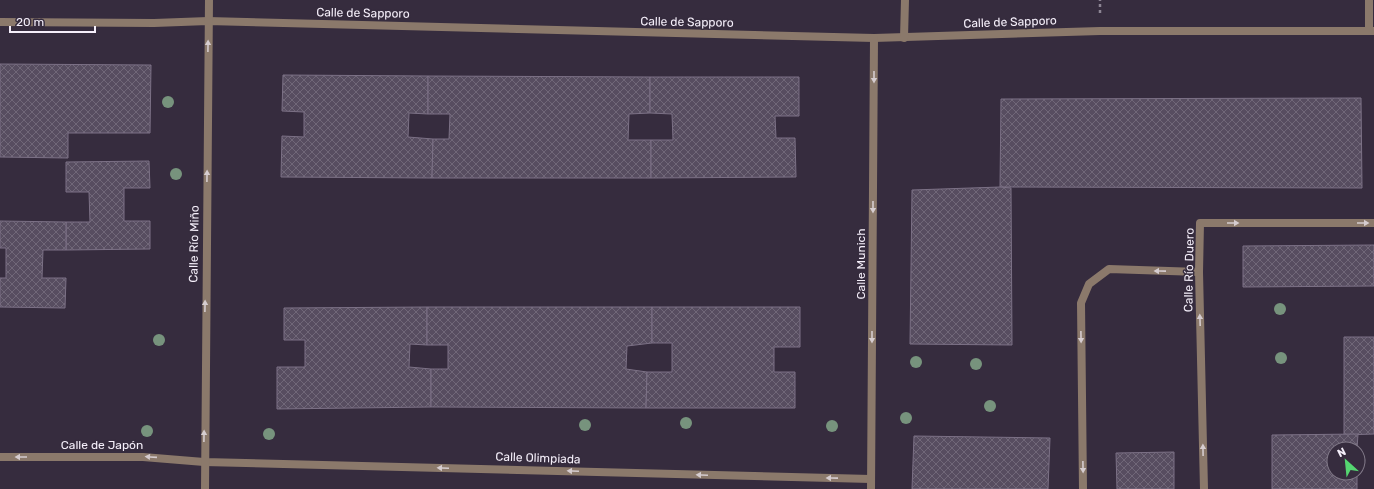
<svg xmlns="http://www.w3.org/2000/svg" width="1374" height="489" font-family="Rubik,sans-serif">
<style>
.building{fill:url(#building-cross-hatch);stroke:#7c7186}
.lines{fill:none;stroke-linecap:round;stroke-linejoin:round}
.path{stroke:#8d8594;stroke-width:2.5;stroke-dasharray:3 3;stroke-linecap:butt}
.lane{stroke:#8b796b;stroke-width:8}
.street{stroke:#8b796b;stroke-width:8}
.tree{fill:#77937d}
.oneway{fill:#d5cccf}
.labels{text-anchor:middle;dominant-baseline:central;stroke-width:3;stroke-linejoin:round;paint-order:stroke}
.street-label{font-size:12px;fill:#f5effa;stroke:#362c3e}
</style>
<defs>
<pattern id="building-cross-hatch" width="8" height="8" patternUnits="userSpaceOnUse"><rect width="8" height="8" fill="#574d60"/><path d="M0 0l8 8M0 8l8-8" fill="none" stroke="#706778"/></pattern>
</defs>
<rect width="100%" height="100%" fill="#362c3e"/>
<!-- building -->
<g class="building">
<polygon points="0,64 151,65 150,133 68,133 68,158 0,157"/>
<polygon points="283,75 428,76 428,114 409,113 408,137 433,139 432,178 281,177 282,136 304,137 304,112 282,111"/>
<polygon points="428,76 650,77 650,113 629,114 628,140 651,140 651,178 432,178 433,139 449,139 450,114 428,114"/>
<polygon points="650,77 799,77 799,116 775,116 776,138 795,138 796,177 651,178 651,140 673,140 672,114 650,113"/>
<polygon points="1361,98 1362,188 1000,187 1001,99"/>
<polygon points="149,161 150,188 124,188 124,221 150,221 150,249 66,250 66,222 90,222 89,192 66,192 66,162"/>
<polygon points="1000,187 1011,188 1012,345 910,344 912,190"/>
<polygon points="0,221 66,222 66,250 43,250 42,278 66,278 65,308 0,307 0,278 6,278 6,248 0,248"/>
<polygon points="1374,245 1374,286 1243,287 1243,246"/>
<polygon points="427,307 427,345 410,344 409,367 431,369 431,407 277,409 277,367 305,367 305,340 284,340 284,308"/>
<polygon points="427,307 652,307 652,343 627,346 626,369 647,372 646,408 431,407 431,369 448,369 448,345 427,345"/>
<polygon points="652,307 800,307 800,347 774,347 774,372 795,372 795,408 646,408 647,372 672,372 672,343 652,343"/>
<polygon points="1344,337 1374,337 1374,434 1344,435"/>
<polygon points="1358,434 1357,449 1334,449 1334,473 1357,473 1357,489 1272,489 1272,435"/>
<polygon points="914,436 1050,438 1048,489 912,489"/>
<polygon points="1174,452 1174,489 1117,489 1116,453"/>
</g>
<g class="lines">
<!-- path -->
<polyline class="path" points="1100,13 1100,0"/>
<!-- lane -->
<polyline class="lane" points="1083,489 1081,303 1089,284 1109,269 1199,272"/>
<!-- street -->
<g class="street">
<polyline points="1369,0 1369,30"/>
<polyline points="0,22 154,23 208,21 874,38 1100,31 1374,31"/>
<polyline points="904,38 905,0"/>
<polyline points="0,457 143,457 204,462 871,479"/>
<polyline points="205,489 209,0"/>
<polyline points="871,489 874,38"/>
<polyline points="1204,489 1199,272 1200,223 1374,223"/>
</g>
</g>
<!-- trees -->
<g class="tree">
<circle cx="168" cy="102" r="6"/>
<circle cx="176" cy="174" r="6"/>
<circle cx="1280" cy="309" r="6"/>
<circle cx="159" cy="340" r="6"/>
<circle cx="1281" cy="358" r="6"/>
<circle cx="916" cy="362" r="6"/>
<circle cx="976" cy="364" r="6"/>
<circle cx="990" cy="406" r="6"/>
<circle cx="906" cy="418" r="6"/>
<circle cx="686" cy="423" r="6"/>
<circle cx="585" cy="425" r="6"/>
<circle cx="832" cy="426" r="6"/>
<circle cx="147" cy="431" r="6"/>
<circle cx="269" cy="434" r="6"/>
</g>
<!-- one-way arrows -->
<defs><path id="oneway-solid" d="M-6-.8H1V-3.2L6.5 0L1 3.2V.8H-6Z"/></defs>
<g class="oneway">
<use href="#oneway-solid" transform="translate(208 46) rotate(-89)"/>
<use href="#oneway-solid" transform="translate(874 77) rotate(90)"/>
<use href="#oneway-solid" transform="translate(207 176) rotate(-89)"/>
<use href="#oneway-solid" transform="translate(873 207) rotate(90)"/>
<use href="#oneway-solid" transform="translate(1233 223)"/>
<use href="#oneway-solid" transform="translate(1363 223)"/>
<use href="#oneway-solid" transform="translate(1160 271) rotate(-179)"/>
<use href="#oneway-solid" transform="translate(205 306) rotate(-89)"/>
<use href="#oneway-solid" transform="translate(1200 320) rotate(-92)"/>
<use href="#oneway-solid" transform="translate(872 337) rotate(90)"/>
<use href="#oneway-solid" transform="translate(1081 337) rotate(89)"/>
<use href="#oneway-solid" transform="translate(204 436) rotate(-89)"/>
<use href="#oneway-solid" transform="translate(1203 450) rotate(-91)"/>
<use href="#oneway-solid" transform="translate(21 457) rotate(180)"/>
<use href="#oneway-solid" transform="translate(151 457) rotate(-176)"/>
<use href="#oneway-solid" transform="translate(1083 467) rotate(89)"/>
<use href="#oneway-solid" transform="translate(443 468) rotate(-178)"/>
<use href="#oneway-solid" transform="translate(573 471) rotate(-178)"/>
<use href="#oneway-solid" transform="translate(702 475) rotate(-178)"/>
<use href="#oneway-solid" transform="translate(832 478) rotate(-179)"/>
</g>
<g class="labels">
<!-- street labels -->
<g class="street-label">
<text transform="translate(363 13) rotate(1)">Calle de Sapporo</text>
<text transform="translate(687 22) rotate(1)">Calle de Sapporo</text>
<text transform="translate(1010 22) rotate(-2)">Calle de Sapporo</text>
<text transform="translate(194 244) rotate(-89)">Calle Río Miño</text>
<text transform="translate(861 264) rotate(-90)">Calle Munich</text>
<text transform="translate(1189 270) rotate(-89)">Calle Río Duero</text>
<text x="102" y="445">Calle de Japón</text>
<text transform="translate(538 458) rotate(2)">Calle Olimpiada</text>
</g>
</g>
<!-- north arrow -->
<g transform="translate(1346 461) rotate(333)"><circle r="19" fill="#362c3e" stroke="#827a89"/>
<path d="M0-3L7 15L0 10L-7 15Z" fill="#55d671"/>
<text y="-6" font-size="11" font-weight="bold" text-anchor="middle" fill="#f5effa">N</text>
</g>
<!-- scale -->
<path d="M10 26v6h85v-6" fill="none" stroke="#f5effa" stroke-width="2"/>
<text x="16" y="26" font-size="12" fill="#f5effa" stroke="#362c3e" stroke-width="3" paint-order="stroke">20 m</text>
</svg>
